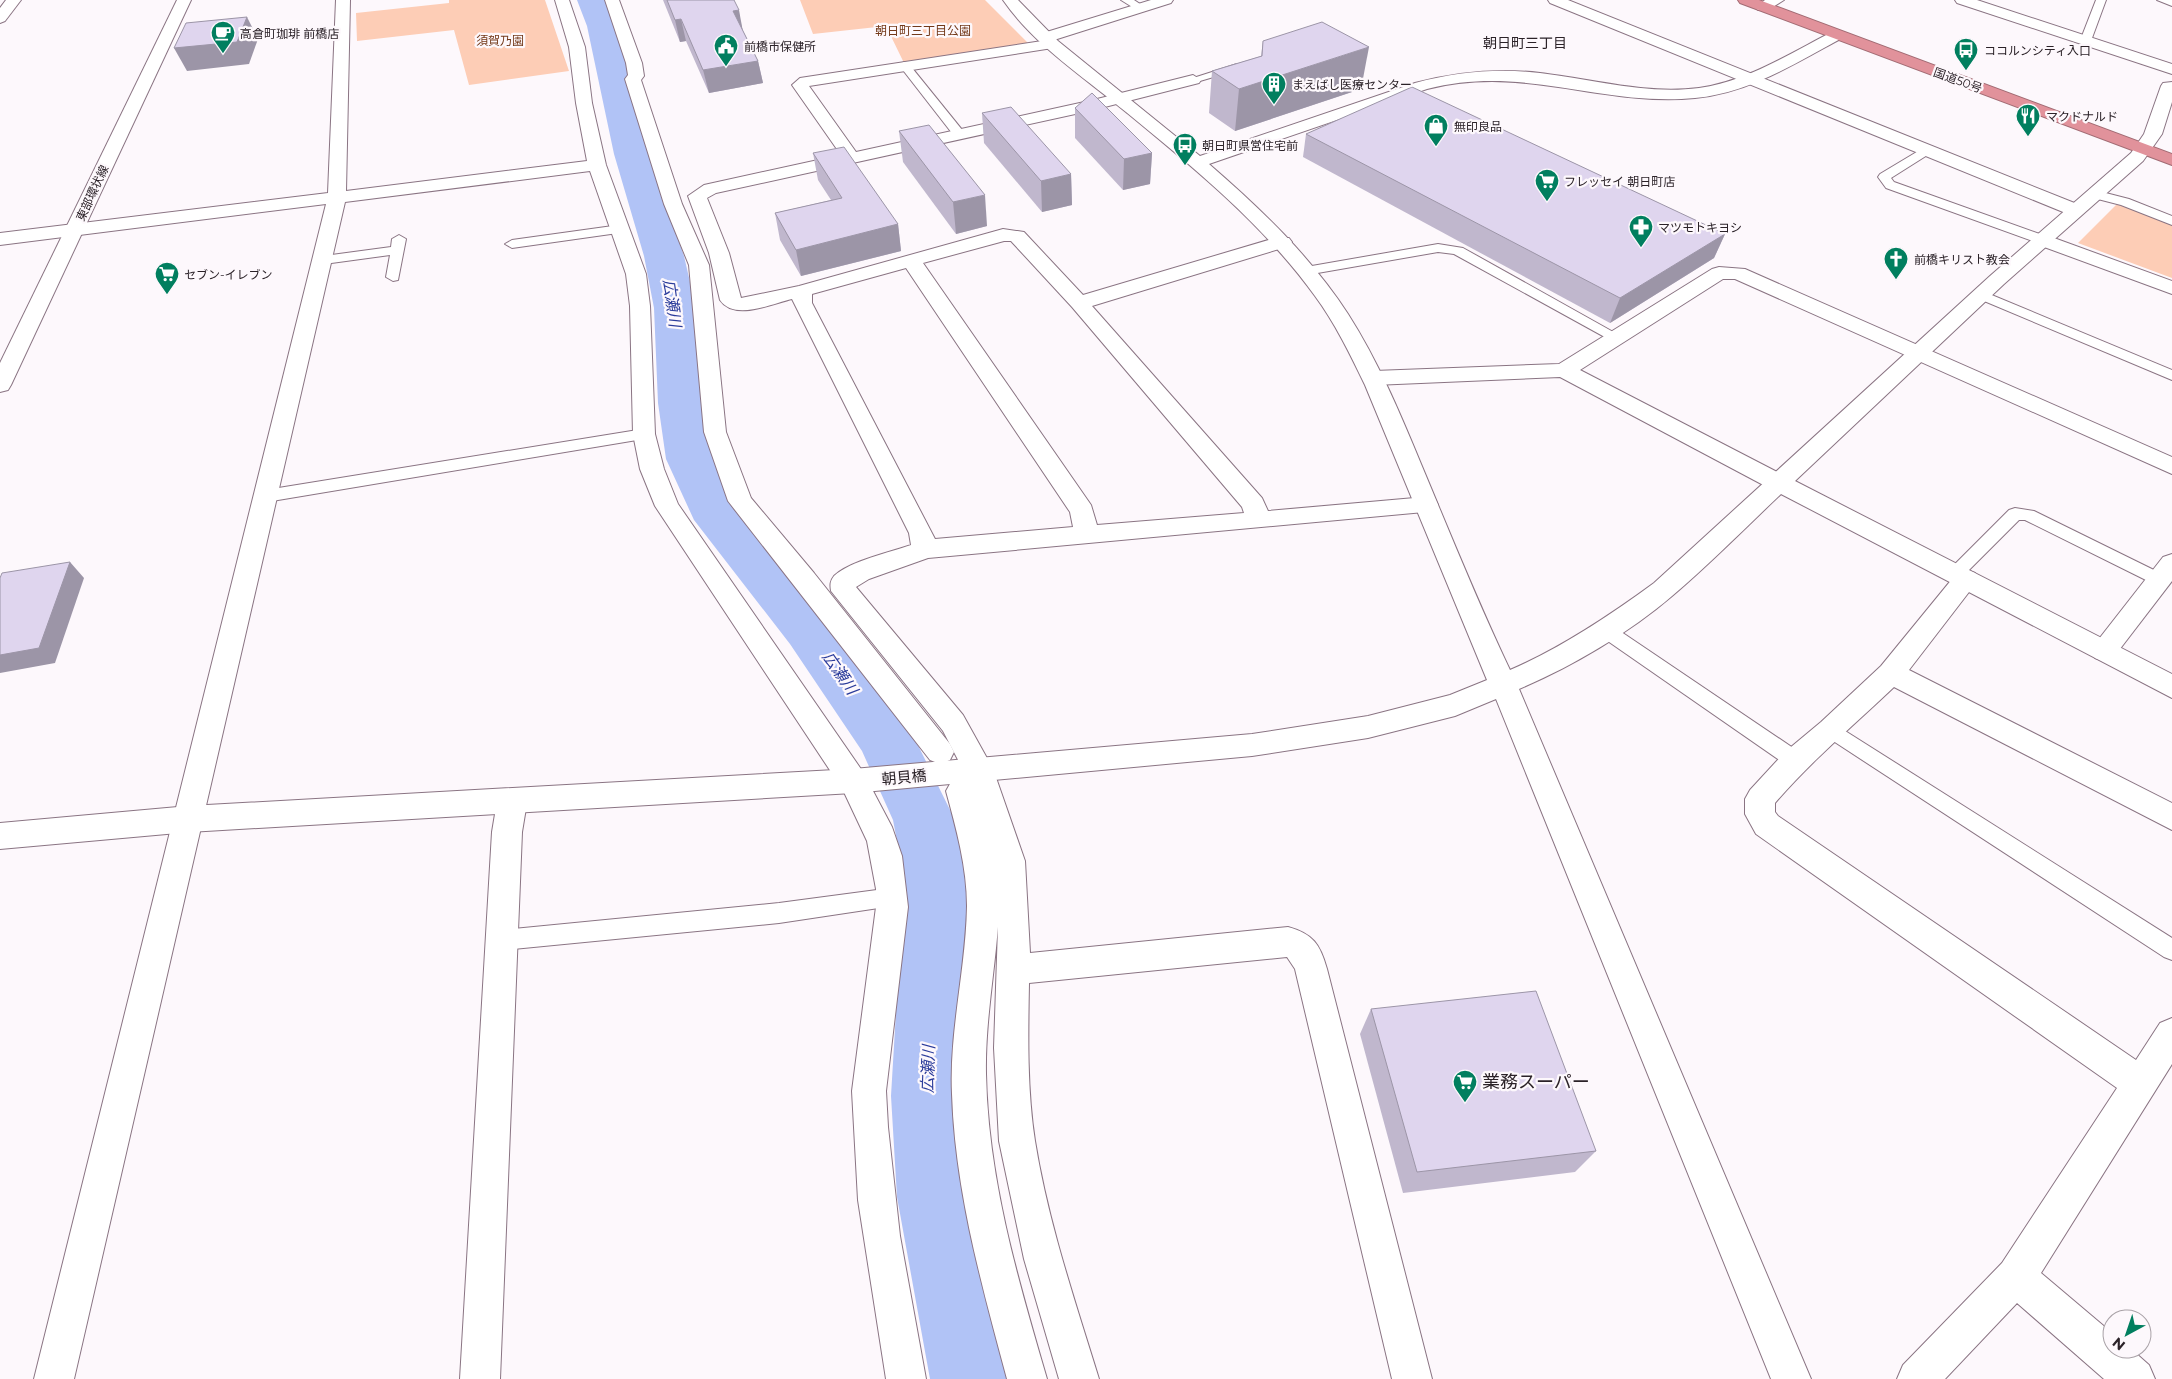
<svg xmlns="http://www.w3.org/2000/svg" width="2172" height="1379" font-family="Montserrat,'Noto Sans JP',sans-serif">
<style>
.green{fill:#fdcdb6}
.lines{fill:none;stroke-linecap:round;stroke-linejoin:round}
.river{fill:#b1c3f6;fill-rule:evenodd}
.lane-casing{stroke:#8a7483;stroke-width:2}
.street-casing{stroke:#8a7483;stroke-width:2}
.secondary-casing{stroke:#8a7483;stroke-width:2}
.highway-casing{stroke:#a16b73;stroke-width:2}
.lane{fill:#fff;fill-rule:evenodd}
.street{fill:#fff;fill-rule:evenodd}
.secondary{fill:#fff;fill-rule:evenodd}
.highway{fill:#e1929b;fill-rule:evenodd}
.wall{fill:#c0b7cd}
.shaded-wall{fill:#9c95a7}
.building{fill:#dfd5ee;stroke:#9c95a7}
.labels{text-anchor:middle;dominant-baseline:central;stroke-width:4.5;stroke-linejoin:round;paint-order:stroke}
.far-park-label{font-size:12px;fill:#733919;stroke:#fdf8fc}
.far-poi-label{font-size:12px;fill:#2b2228;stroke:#fdf8fc;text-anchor:start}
.far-street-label{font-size:12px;fill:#2b2228;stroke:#fdf8fc}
.far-neighbourhood-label{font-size:14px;fill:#2b2228;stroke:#fdf8fc}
.street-label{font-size:15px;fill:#2b2228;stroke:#fdf8fc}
.water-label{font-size:16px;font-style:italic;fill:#2b3c9b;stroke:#fdf8fc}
.near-poi-label{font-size:18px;fill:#2b2228;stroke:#fdf8fc;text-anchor:start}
</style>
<rect width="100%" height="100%" fill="#fdf8fc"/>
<!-- green -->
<g class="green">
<polygon points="449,0 545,0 569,71 469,85 454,30 357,41 356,13 449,3"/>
<polygon points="800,0 985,0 1029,44 904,63 886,26 813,34"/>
<polygon points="2118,203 2172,225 2172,278 2078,243"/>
</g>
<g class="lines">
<!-- river -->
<polygon class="river" points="577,0 607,0 619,26 650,154 684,256 696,308 704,403 714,459 733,501 828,616 907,723 955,820 968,878 963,1096 973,1197 1012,1379 930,1379 897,1197 891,1096 904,878 893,820 862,751 790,644 694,520 666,459 658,403 654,308 644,256 614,154 587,26"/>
<defs>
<g id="lane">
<polygon points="1121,0 1134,0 1146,8 1137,10"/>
<polygon points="2096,0 2106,0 2092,38 2088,42 2080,42 2079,40 2082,36"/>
<polygon points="2157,0 2172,0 2172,6"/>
<polygon points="904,62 908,63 963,131 963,137 955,137 899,65"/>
<polygon points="1237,64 1242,67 1241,69 1193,83 1187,80"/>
<polygon points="1925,147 1931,151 1929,154 1891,178 1894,182 2048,237 2050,240 2048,243 2038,243 1886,188 1878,177 1880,174"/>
<polygon points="2094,190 2129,199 2172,216 2172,225 2121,205 2090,197 2088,194 2090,191"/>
<polygon points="620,225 626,229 625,232 512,248 505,244 512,240"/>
<polygon points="399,235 406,239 398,280 393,281 386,277 390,255 324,264 317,260 324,256 391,247 392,239"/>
<polygon points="1438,244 1463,248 1624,338 1617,342 1612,341 1454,254 1438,252 1306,275 1299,271 1306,267"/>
<polygon points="1982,291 2172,370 2172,380 1977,298 1975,295 1977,292"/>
<polygon points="644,429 652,434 649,438 266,502 260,500 258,496 260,492 266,490"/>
<polygon points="2015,508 2034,511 2164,575 2167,579 2164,583 2158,585 2152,583 2025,520 2019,520 1961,578 1955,580 1949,578 1946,574 1949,570 2009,510"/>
<polygon points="1605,623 1611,625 1802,754 1805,760 1802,766 1795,768 1788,766 1599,635 1596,630 1599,625"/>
<polygon points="1831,722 2172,938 2172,960 2164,957 1824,735 1821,730 1824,725"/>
<polygon points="892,888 900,890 903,897 900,904 892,906 779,923 502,950 494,947 491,940 494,933 502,930 779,903"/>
</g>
<g id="street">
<polygon points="6,0 21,0 5,21 0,23 0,8"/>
<polygon points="336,0 350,0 346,191 587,161 576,103 569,47 555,0 569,0 585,47 592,103 606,165 646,274 650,306 655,434 664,469 678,504 863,772 892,827 902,856 908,907 886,1091 888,1127 900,1236 926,1379 886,1379 858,1200 852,1091 876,907 876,889 867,841 843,790 655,506 640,469 633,434 630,306 626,274 590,171 345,202 74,1379 34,1379 326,204 0,245 0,233 328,193"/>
<polygon points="605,0 619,0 642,63 644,76 641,80 682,204 709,265 726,432 751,498 814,573 950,744 954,752 950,760 940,764 930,760 728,501 704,432 689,265 664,204 625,79 628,75 626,63"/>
<path d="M 1151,0 L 1173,0 L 1171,3 L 1054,40 L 1061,44 L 1059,47 L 809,86 L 856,152 L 1089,101 L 1193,75 L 1201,80 L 1199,83 L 1089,111 L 716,193 L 707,198 L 729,253 L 741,298 L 799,286 L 1003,229 L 1024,232 L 1083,295 L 1275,238 L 1289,238 L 1292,242 L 1289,246 L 1092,306 L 1262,498 L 1268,511 L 1426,497 L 1435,499 L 1438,505 L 1435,511 L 928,558 L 869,579 L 856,587 L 963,715 L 993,769 L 1025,861 L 1030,953 L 1288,927 C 1313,934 1320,944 1327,969 L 1432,1379 L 1392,1379 L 1295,969 L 1287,957 L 1029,983 C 1028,1035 1027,1090 1035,1141 C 1048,1222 1075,1301 1099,1379 L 1059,1379 L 1024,1259 L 999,1141 L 994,1048 L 998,927 C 994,976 985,1025 986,1074 C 988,1179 1018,1280 1047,1379 L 1007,1379 C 982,1286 955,1191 952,1094 C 949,1031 966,969 967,906 C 967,867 956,828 946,791 L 951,782 L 961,779 L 969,781 L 943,731 L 831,591 C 830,585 830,581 834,576 C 850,561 891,552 911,545 L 909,533 L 792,299 C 771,304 734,321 720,300 L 709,253 L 688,196 L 704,185 L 841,155 L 792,85 L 800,78 L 1042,41 L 1037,37 L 1040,34 ZM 1004,241 L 1011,241 L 1072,307 L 1242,507 L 1244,513 L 1097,525 L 1091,505 L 923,263 ZM 906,268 L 1070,512 L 1073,527 L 935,539 L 812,303 L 812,294 Z"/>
<polygon points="1548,0 1568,0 2082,206 2084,210 2082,214 2068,214 1550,3"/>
<polygon points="1765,0 1784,0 1768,10 1758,10 1756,7"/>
<polygon points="1955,0 1977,0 2172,64 2172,74 1957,3"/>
<polygon points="2043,234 2172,281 2172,294 2036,244 2033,240 2036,236"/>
<polygon points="1719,267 1745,269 2172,457 2172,474 1735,279 1723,279 1580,370 1785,476 1789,482 1785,488 1777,490 1769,488 1560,377 1374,385 1366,383 1363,378 1366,373 1374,371 1559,364 1712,269"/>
<polygon points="2172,554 2172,581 2113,658 2104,661 2095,658 2091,651 2095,644 2163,557"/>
<path d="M 1966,570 L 1975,573 L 1979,579 L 1909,670 L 2172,803 L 2172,830 L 1894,687 C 1854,725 1811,761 1775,803 L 1775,812 L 1778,816 L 2136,1060 L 2160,1023 L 2172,1018 L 2172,1064 L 2041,1273 L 2112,1333 L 2112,1349 L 2131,1349 L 2149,1365 L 2155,1379 L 2104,1379 L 2017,1303 L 1945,1379 L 1897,1379 L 1903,1365 L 2002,1263 L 2117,1088 L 1756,834 L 1745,814 L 1745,799 L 1750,790 L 1785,752 L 1821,722 L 1881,666 L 1957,573 Z"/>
<polygon points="512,790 522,793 527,802 522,832 500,1379 460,1379 492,832 497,802 502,793"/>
</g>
<g id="secondary">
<polygon points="177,0 191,0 11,385 8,390 0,392 0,363"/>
<path d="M 1003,0 L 1018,0 L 1058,41 L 1200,156 L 1415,83 C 1457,72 1497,68 1540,73 C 1593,79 1645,95 1699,88 C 1747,81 1789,54 1832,32 L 1842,32 L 1845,35 L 1842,38 C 1796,63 1749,93 1695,98 C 1602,107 1524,64 1427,89 L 1209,164 C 1261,209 1311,257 1348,314 C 1378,361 1400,413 1421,464 C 1450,533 1478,603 1510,670 C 1561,648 1609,616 1654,583 L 1990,276 L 2131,153 L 2144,134 L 2161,86 L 2163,83 L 2172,82 L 2172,102 L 2162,134 L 2143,161 L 2004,284 L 1795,481 L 2172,674 L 2172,698 L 1781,494 C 1745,528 1710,564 1672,596 C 1629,633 1571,667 1519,689 L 1811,1379 L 1771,1379 L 1496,699 L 1455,716 L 1368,738 L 1252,756 L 853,793 L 189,832 L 0,849 L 0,823 L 189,806 L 853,769 L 1252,734 L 1368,716 L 1450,695 L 1487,680 L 1365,385 C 1350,354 1335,323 1315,296 C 1264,225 1193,167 1126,112 C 1084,77 1034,45 1003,0 Z"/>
</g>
<polygon id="highway" points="1738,0 1759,0 2172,154 2172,165 1740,3"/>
</defs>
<!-- lane casing -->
<use href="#lane" class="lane-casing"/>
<!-- street casing -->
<use href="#street" class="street-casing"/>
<!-- secondary casing -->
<use href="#secondary" class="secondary-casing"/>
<!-- highway casing -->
<use href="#highway" class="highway-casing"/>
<!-- lane -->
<use href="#lane" class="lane"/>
<!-- street -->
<use href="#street" class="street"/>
<!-- secondary -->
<use href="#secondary" class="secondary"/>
<!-- highway -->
<use href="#highway" class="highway"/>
</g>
<!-- wall -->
<g class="wall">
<polygon points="663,0 734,0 743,31 758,61 763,83 709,93 686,41 680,42"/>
<polygon points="1263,41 1361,89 1235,131 1209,113 1212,71 1261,56"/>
<polygon points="1075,108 1152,153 1150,184 1123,190 1075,138"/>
<polygon points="982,113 1071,174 1072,205 1042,212 984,143"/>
<polygon points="899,131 987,226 956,234 903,162"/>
<polygon points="1306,134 1725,234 1714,258 1610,323 1303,157"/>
<polygon points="813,153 898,224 901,251 801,276 780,240 775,213 831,200 818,180"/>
<polygon points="1371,1009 1596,1151 1575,1172 1403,1193 1360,1034"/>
</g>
<!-- shaded-wall -->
<g class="shaded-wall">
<polygon points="739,10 743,32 733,11"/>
<polygon points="247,17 258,39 249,64 187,71 174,48"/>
<polygon points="681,19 686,41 680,42 675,20"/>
<polygon points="1369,47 1361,89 1235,131 1239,89"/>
<polygon points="758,61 763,83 709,93 703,70"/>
<polygon points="1152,153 1150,184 1123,190 1124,159"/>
<polygon points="1071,174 1072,205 1042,212 1041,181"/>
<polygon points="985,195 987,226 956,234 953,202"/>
<polygon points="898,224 901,251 801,276 796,250"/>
<polygon points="1725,234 1714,258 1610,323 1620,298"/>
<polygon points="70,562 84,578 55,663 0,673 0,655"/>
</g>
<!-- building -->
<g class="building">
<polygon points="667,0 734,0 739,10 733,11 758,61 703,70 681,19 675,20"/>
<polygon points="247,17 237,42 174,48 186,23"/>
<polygon points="1322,22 1369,47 1239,89 1212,71 1262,56 1263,41"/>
<polygon points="1412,87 1725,234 1620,298 1306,134"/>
<polygon points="1092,93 1152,153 1124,159 1075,108"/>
<polygon points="1011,107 1071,174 1041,181 982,113"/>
<polygon points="929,125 985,195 953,202 899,131"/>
<polygon points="844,147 898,224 796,250 775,213 842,198 813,153"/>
<polygon points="70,562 39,648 0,655 0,578 2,573"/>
<polygon points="1536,991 1596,1151 1417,1172 1371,1009"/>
</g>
<!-- icons -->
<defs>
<symbol id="cafe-pin" viewBox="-11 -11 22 30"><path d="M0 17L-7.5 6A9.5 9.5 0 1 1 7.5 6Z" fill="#017f5f" stroke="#fdf8fc"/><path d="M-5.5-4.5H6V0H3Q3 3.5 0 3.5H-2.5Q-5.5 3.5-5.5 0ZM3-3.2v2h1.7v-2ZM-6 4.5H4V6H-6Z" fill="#fff"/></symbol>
<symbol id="civic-pin" viewBox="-11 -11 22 30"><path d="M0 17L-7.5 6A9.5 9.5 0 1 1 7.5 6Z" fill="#017f5f" stroke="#fdf8fc"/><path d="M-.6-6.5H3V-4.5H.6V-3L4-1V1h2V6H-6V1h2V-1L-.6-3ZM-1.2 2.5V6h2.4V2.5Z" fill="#fff"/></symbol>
<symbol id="bus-pin" viewBox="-11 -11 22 30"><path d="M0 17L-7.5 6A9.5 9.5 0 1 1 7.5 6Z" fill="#017f5f" stroke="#fdf8fc"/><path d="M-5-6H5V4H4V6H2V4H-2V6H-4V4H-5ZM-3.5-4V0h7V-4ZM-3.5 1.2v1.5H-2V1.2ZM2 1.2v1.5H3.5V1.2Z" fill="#fff"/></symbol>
<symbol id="building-pin" viewBox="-11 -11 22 30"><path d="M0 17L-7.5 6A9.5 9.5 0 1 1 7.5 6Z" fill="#017f5f" stroke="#fdf8fc"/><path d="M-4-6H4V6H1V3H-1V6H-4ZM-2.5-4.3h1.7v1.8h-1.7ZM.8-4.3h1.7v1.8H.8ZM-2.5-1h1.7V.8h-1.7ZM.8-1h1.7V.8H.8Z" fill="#fff"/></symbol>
<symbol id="restaurant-pin" viewBox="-11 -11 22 30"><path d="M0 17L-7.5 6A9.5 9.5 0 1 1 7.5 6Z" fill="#017f5f" stroke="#fdf8fc"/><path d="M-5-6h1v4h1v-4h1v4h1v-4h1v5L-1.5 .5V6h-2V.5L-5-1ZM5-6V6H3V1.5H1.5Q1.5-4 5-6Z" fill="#fff"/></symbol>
<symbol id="shop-pin" viewBox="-11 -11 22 30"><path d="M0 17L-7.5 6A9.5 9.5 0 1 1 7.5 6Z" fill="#017f5f" stroke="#fdf8fc"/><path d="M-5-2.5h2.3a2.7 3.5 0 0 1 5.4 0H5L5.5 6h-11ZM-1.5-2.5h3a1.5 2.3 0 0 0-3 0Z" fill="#fff"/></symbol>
<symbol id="supermarket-pin" viewBox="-11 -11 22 30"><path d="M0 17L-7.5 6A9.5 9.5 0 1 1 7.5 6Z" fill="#017f5f" stroke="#fdf8fc"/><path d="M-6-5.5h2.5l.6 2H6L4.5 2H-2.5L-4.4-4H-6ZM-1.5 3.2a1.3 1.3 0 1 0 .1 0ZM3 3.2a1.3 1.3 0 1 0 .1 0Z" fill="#fff"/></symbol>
<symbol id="pharmacy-pin" viewBox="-11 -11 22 30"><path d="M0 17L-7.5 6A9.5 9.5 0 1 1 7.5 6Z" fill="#017f5f" stroke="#fdf8fc"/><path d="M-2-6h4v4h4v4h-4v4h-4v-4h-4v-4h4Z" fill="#fff"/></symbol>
<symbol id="church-pin" viewBox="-11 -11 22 30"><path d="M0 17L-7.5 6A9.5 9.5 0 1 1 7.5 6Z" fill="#017f5f" stroke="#fdf8fc"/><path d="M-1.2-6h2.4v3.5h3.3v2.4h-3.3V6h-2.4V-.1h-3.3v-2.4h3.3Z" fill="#fff"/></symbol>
</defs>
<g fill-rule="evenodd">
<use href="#cafe-pin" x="209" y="19" width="28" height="38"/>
<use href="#civic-pin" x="712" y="32" width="28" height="38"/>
<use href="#bus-pin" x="1952" y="36" width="28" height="38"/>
<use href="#building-pin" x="1260" y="70" width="28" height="38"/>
<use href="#restaurant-pin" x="2014" y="102" width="28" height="38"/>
<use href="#shop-pin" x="1422" y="112" width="28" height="38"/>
<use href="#bus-pin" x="1171" y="131" width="28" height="38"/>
<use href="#supermarket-pin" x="1533" y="167" width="28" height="38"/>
<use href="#pharmacy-pin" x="1627" y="213" width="28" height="38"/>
<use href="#church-pin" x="1882" y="245" width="28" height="38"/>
<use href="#supermarket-pin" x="153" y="260" width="28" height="38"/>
<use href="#supermarket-pin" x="1451" y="1068" width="28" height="38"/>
</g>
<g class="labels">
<!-- far-park labels -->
<g class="far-park-label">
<text x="923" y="30">朝日町三丁目公園</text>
<text x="500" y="40">須賀乃園</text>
</g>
<!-- far-poi labels -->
<g class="far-poi-label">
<text x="240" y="33">高倉町珈琲 前橋店</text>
<text x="744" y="46">前橋市保健所</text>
<text x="1984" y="50">ココルンシティ入口</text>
<text x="1292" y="84">まえばし医療センター</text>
<text x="2046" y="116">マクドナルド</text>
<text x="1454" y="126">無印良品</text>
<text x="1202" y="145">朝日町県営住宅前</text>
<text x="1564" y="181">フレッセイ 朝日町店</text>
<text x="1658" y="227">マツモトキヨシ</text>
<text x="1914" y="259">前橋キリスト教会</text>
<text x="184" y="274">セブン-イレブン</text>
</g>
<!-- far-street labels -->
<g class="far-street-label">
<text transform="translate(1958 80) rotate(20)">国道50号</text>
<text transform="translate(92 193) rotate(-65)">東部環状線</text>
</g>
<!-- far-neighbourhood labels -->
<g class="far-neighbourhood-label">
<text x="1525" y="43">朝日町三丁目</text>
</g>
<!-- street labels -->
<g class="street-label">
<text transform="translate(904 777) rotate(-5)">朝貝橋</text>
</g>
<!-- water labels -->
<g class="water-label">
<text transform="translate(672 303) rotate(82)">広瀬川</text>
<text transform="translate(840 673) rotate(55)">広瀬川</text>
<text transform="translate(928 1069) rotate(-88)">広瀬川</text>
</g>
<!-- near-poi labels -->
<g class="near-poi-label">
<text x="1482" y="1082">業務スーパー</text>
</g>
</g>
<!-- north arrow -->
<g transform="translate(2127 1334) rotate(220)"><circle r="24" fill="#fdf8fc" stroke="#a9a2a7"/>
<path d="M0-4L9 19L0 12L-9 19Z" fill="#017f5f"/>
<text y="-8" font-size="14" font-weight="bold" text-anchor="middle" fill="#2b2228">N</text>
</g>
</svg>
